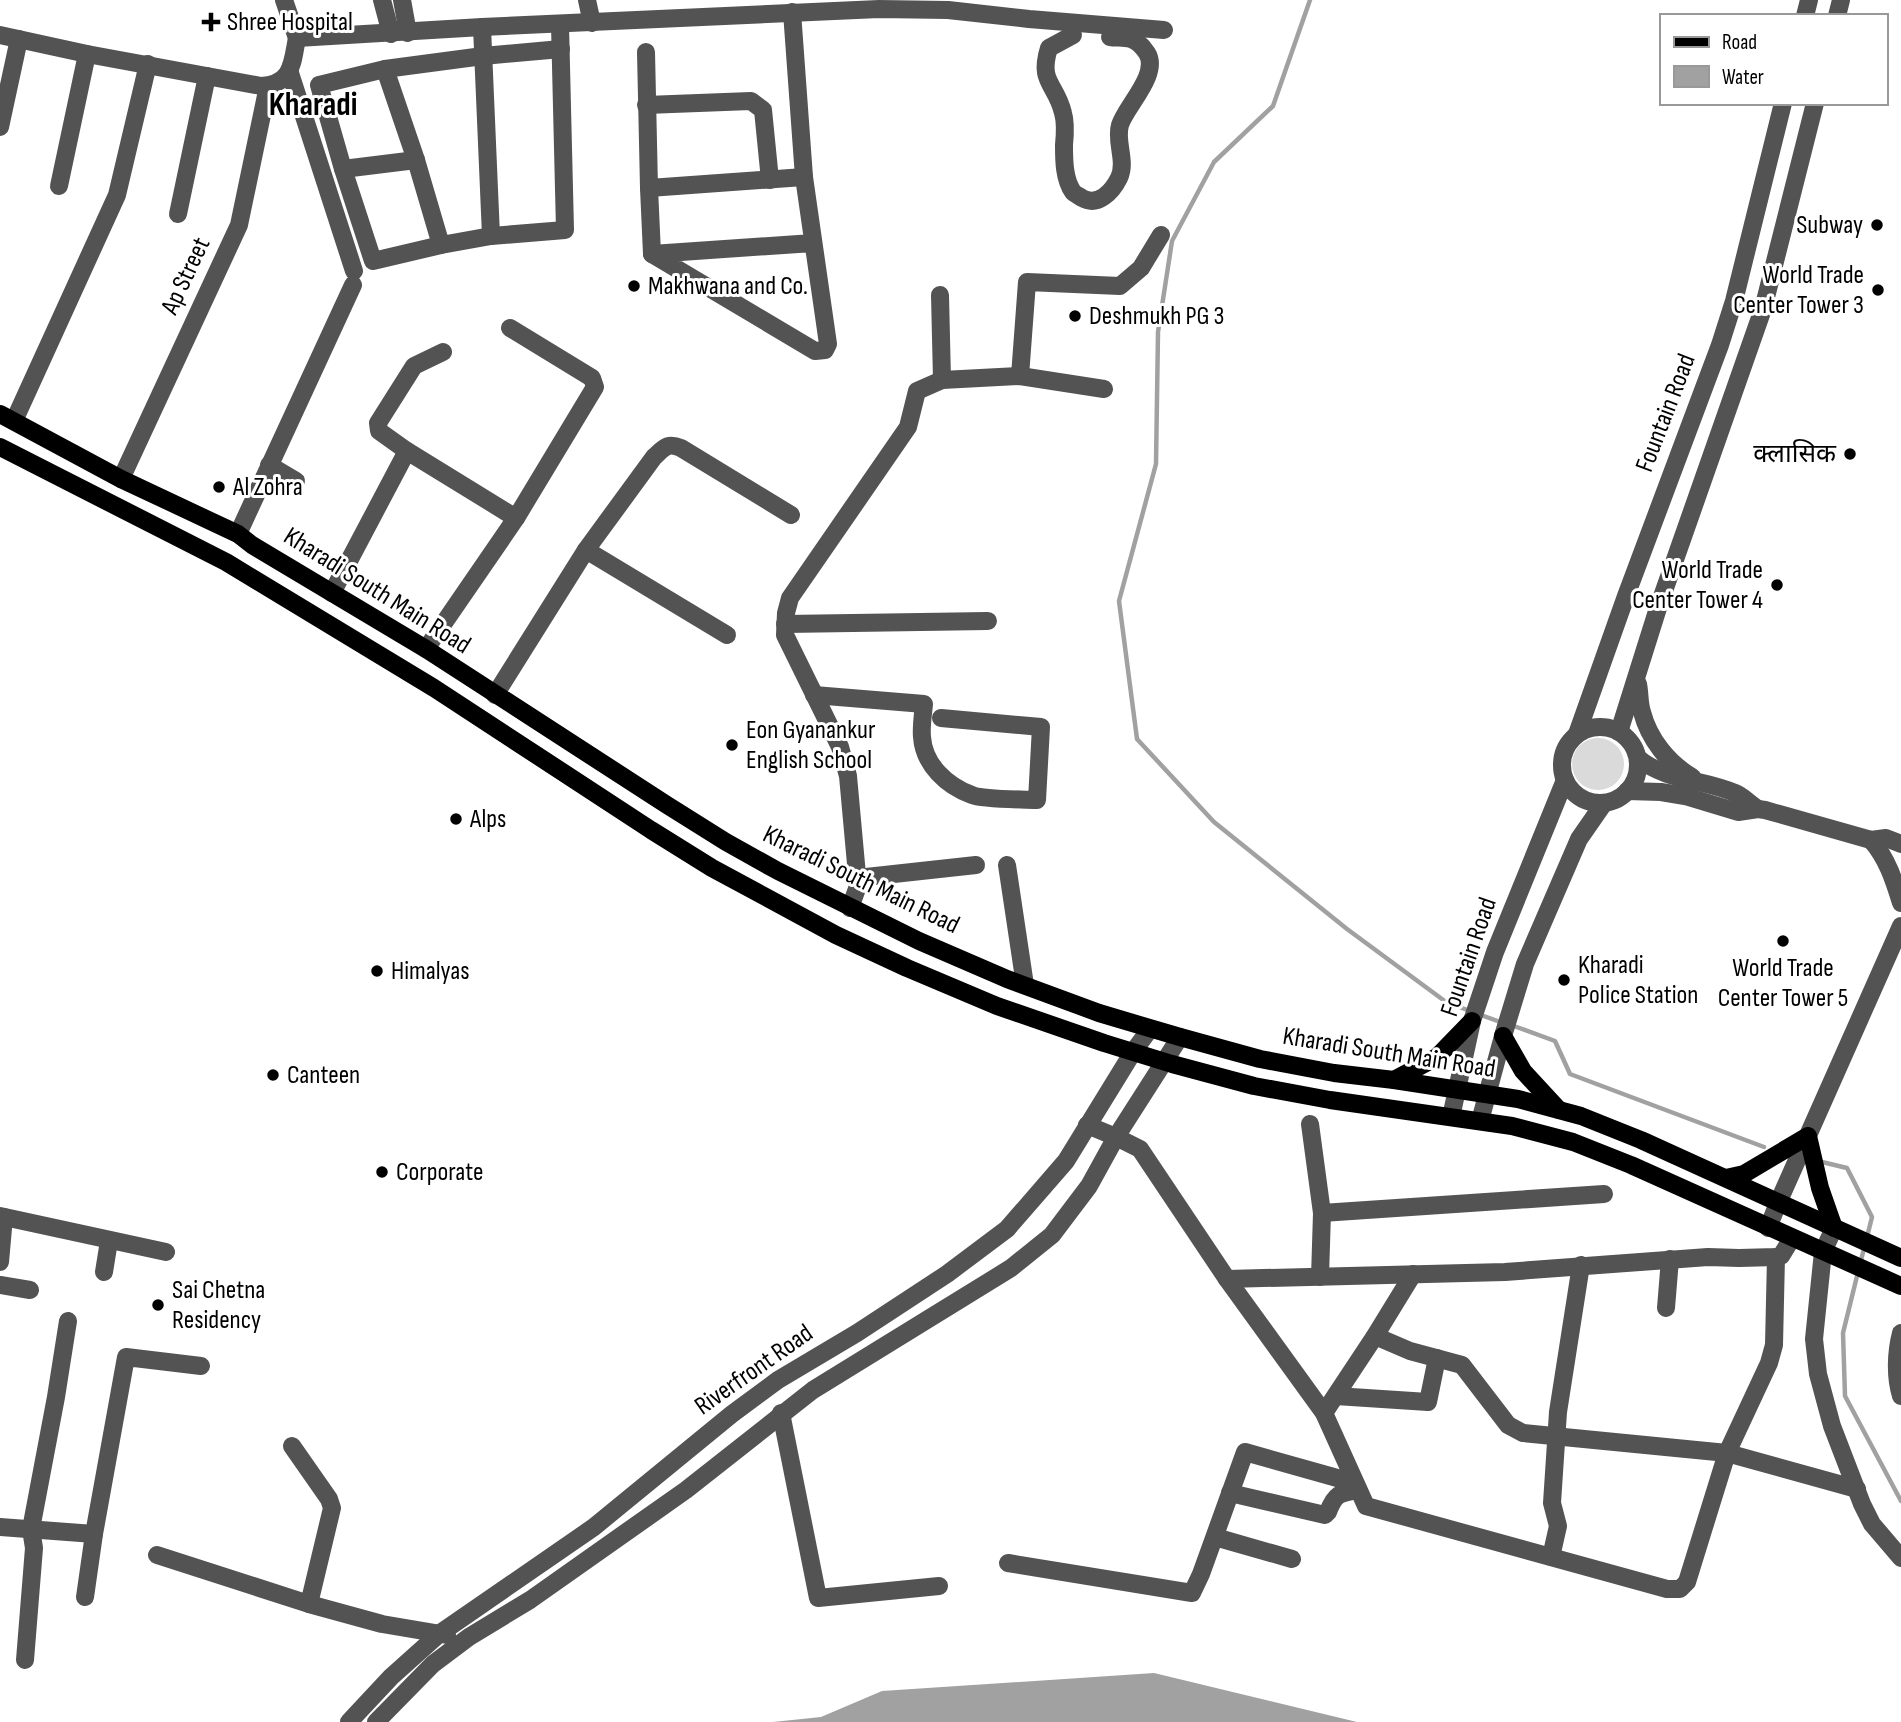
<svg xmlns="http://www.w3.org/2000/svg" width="1901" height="1722" font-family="'Sofia Sans Condensed','Noto Sans Devanagari',sans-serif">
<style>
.green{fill:#dadada}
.water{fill:#a1a1a1}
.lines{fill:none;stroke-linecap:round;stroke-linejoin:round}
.stream{stroke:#a1a1a1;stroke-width:4.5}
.minor{stroke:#535353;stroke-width:18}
.major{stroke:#000;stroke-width:18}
.poi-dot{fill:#000;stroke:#fff;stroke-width:2.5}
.labels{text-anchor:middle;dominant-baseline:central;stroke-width:6;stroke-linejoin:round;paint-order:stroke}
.poi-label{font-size:26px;fill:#000;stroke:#fff;text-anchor:start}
.street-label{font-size:26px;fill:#000;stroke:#fff}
.district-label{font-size:33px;font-weight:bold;fill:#000;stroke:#fff}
</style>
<rect width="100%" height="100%" fill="#fff"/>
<!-- green -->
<circle class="green" cx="1598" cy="764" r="26"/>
<!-- water -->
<polygon class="water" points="1154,1673 1357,1722 773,1722 821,1717 882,1691"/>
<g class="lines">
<!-- stream -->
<g class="stream">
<polyline points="1310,0 1273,106 1214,162 1172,241 1158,332 1156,464 1119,601 1137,739 1214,822 1347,929 1446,1002 1470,1011"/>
<polyline points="1478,1014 1503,1023"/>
<polyline points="1511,1025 1555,1041 1570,1074 1764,1147"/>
<polyline points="1822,1162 1847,1168 1872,1217 1867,1237"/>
<polyline points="1860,1264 1865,1245"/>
<polyline points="1858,1272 1843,1333 1845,1396 1901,1501"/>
</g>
<!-- minor -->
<g class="minor">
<polyline points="284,0 297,38"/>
<polyline points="382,0 391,34"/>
<polyline points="402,0 408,33"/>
<polyline points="587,0 592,23"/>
<polyline points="792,12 804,177 828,344 825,350 815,351 652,254 813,243"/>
<polyline points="1805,16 1809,0"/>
<polyline points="1837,16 1841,0"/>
<polyline points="482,27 491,236"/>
<path d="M 0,35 L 87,54 L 261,86 C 293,84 292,63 297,38"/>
<path d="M 1073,35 L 1049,48 C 1038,83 1056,83 1063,113 C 1066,123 1065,135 1064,145 C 1064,160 1064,179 1073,192 C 1075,194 1079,196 1082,198 C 1098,207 1112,192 1119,178 C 1127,161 1115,142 1120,125 C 1126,106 1160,74 1147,53 C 1143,47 1138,41 1131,39 C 1125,37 1116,38 1110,37"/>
<polyline points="297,38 482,27 879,9 948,10 1029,19 1164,30"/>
<polyline points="646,52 649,188 804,177"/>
<polyline points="385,69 416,160 441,245 491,236 565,230 560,25"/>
<polyline points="290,73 354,271"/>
<polyline points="646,105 751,101 763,110 770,180"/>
<polyline points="0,127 19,39"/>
<polyline points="343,169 416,160"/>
<polyline points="59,186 87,54"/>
<polyline points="649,188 652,254"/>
<polyline points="178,214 207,76"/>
<polyline points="441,245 373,261 343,169 319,85 385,69 483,56 561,49"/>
<polyline points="940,295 942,380"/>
<polyline points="443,352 414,366 378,423 379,431 407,451 516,518"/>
<polyline points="1020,376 1027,282 1120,286 1141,268 1161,235"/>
<polyline points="14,421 117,195 148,64"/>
<polyline points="269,465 296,481"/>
<polyline points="121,479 239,225 268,86"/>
<polyline points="238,534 353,285"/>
<polyline points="586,550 727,635"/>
<polyline points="332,593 407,451"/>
<polyline points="785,624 988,621"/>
<polyline points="426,649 516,518 595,387 592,378 510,328"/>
<path d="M 1638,684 C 1640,694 1639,703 1642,712 C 1649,739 1668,763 1692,777"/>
<path d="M 495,695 L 586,550 L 654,457 C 664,448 667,442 681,448 L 791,515"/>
<path d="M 814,695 L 924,704 C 923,715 921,726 922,737 C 924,765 947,786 972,795 C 984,800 1022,799 1037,800 L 1041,727 L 941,718"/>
<circle cx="1600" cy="765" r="38"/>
<polyline points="1619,732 1658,608 1763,309 1815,103"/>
<polyline points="1577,734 1626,596 1720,345 1734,301 1783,103"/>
<path d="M 1638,758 C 1665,781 1704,779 1735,793 C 1743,796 1750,804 1758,809"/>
<polyline points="1627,791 1661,792 1685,796 1738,812 1758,809 1765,810 1871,840 1886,838 1901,844"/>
<path d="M 1871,840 C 1887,858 1894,880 1901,903"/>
<polyline points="1007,865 1025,985"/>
<polyline points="857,878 976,865"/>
<polyline points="850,908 858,886 848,776 840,747 785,635 786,613 790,598 908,427 917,391 942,380 1020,376 1104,389"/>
<polyline points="1451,1117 1472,1021 1495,952 1565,780"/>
<polyline points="1480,1121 1503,1036 1525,964 1579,839 1604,803"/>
<polyline points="1310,1124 1322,1213 1320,1277"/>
<polyline points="1087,1125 1116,1137 1140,1149 1227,1279 1324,1413 1366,1506 1667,1589 1680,1589 1687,1582 1727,1453 1769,1363 1774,1345 1776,1257"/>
<polyline points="1322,1213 1604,1194"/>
<polyline points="0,1216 166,1252"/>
<polyline points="1768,1228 1778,1203 1901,926"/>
<polyline points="1834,1228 1823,1252 1814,1339 1818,1374 1832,1426 1862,1504 1872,1524 1901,1558"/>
<polyline points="0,1262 4,1217"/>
<polyline points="104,1272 109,1241"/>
<polyline points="1227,1279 1505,1272 1708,1257 1739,1258 1776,1257 1781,1256 1792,1238"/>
<polyline points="0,1285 30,1290"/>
<polyline points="1666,1308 1670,1259"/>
<path d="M 1901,1333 C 1896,1352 1895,1377 1901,1396"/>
<polyline points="1375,1336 1410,1351 1462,1365 1508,1425 1523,1433 1727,1453 1857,1489"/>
<polyline points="1336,1396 1428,1402 1437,1358"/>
<polyline points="781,1413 818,1598 939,1586"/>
<polyline points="1324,1413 1375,1336 1413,1274"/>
<polyline points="292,1446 329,1499 332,1508 309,1604"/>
<path d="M 1230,1493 L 1325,1515 L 1328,1512 C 1335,1494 1339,1493 1358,1490"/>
<polyline points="0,1527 94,1534"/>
<polyline points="1215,1537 1292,1559"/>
<polyline points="157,1555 309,1604 382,1624 447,1635"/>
<polyline points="1551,1557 1558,1526 1552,1503 1558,1412 1581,1265"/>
<polyline points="1008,1563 1192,1593 1201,1574 1245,1452 1355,1483"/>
<polyline points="85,1597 94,1534 126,1357 201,1366"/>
<polyline points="25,1660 34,1548 31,1529 56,1397 68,1321"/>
<polyline points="349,1722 391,1677 439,1634 594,1527 732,1414 778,1380 857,1333 947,1274 1007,1229 1066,1161 1133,1052 1150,1029"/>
<polyline points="376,1722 433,1664 469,1637 530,1600 686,1490 813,1390 1011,1268 1052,1235 1089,1186 1116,1137 1180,1037"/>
</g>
<!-- major -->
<g class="major">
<polyline points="0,414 121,479 238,534 252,545 426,649 667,805 726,842 778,871 919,941 1007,979 1099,1013 1180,1037 1260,1059 1334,1073 1394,1080 1518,1099 1581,1116 1641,1140 1901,1258"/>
<polyline points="0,447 226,562 434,688 651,830 712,868 836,935 907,968 997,1006 1104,1043 1172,1064 1254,1086 1330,1100 1512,1126 1573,1142 1631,1165 1901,1286"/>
<polyline points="1503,1036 1523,1071 1559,1110"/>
<polyline points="1394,1080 1437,1057 1472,1021"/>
<polyline points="1726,1178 1744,1174 1808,1136 1820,1188 1834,1228"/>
</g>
</g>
<!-- markers -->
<g class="poi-dot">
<path d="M207.5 11.5h7v7h7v7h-7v7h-7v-7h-7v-7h7z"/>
<circle cx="1877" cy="225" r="7"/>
<circle cx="634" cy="286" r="7"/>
<circle cx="1878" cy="290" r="7"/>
<circle cx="1075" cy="316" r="7"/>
<circle cx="1850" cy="454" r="7"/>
<circle cx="219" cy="487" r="7"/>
<circle cx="1777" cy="585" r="7"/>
<circle cx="732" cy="745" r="7"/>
<circle cx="456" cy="819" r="7"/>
<circle cx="1783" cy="941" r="7"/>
<circle cx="377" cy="971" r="7"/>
<circle cx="1564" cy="980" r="7"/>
<circle cx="273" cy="1075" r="7"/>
<circle cx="382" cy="1172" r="7"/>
<circle cx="158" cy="1305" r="7"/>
</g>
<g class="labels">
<!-- poi labels -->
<g class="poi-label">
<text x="227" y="22">Shree Hospital</text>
<text x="1863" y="225" text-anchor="end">Subway</text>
<text x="1864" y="275" text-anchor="end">World Trade<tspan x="1864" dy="30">Center Tower 3</tspan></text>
<text x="648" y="286">Makhwana and Co.</text>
<text x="1089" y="316">Deshmukh PG 3</text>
<text x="1836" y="454" text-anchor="end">क्लासिक</text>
<text x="233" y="487">Al Zohra</text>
<text x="1763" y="570" text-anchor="end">World Trade<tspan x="1763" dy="30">Center Tower 4</tspan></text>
<text x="746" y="730">Eon Gyanankur<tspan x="746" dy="30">English School</tspan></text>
<text x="470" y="819">Alps</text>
<text x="1578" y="965">Kharadi<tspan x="1578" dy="30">Police Station</tspan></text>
<text x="1783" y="968" text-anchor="middle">World Trade<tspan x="1783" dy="30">Center Tower 5</tspan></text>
<text x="391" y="971">Himalyas</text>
<text x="287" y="1075">Canteen</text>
<text x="396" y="1172">Corporate</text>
<text x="172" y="1290">Sai Chetna<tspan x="172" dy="30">Residency</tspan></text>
</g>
<!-- street labels -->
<g class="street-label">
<text transform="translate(186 276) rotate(-65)">Ap Street</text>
<text transform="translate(1666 413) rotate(-69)">Fountain Road</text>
<text transform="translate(377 591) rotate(32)">Kharadi South Main Road</text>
<text transform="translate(861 880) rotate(26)">Kharadi South Main Road</text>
<text transform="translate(1469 957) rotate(-71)">Fountain Road</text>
<text transform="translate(1389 1053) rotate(9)">Kharadi South Main Road</text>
<text transform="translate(754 1370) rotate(-35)">Riverfront Road</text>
</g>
<!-- district labels -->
<g class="district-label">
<text x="313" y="105">Kharadi</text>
</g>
</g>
<!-- legend -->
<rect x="1660" y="14" width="228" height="91" fill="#ffffff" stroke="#999999" stroke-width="2"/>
<rect x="1674" y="37" width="35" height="10" fill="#000000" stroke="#999999" stroke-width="2"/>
<text x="1722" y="49" font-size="21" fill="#000000">Road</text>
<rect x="1674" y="66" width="35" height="21" fill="#a1a1a1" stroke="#999999" stroke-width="2"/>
<text x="1722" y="84" font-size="21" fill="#000000">Water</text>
</svg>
